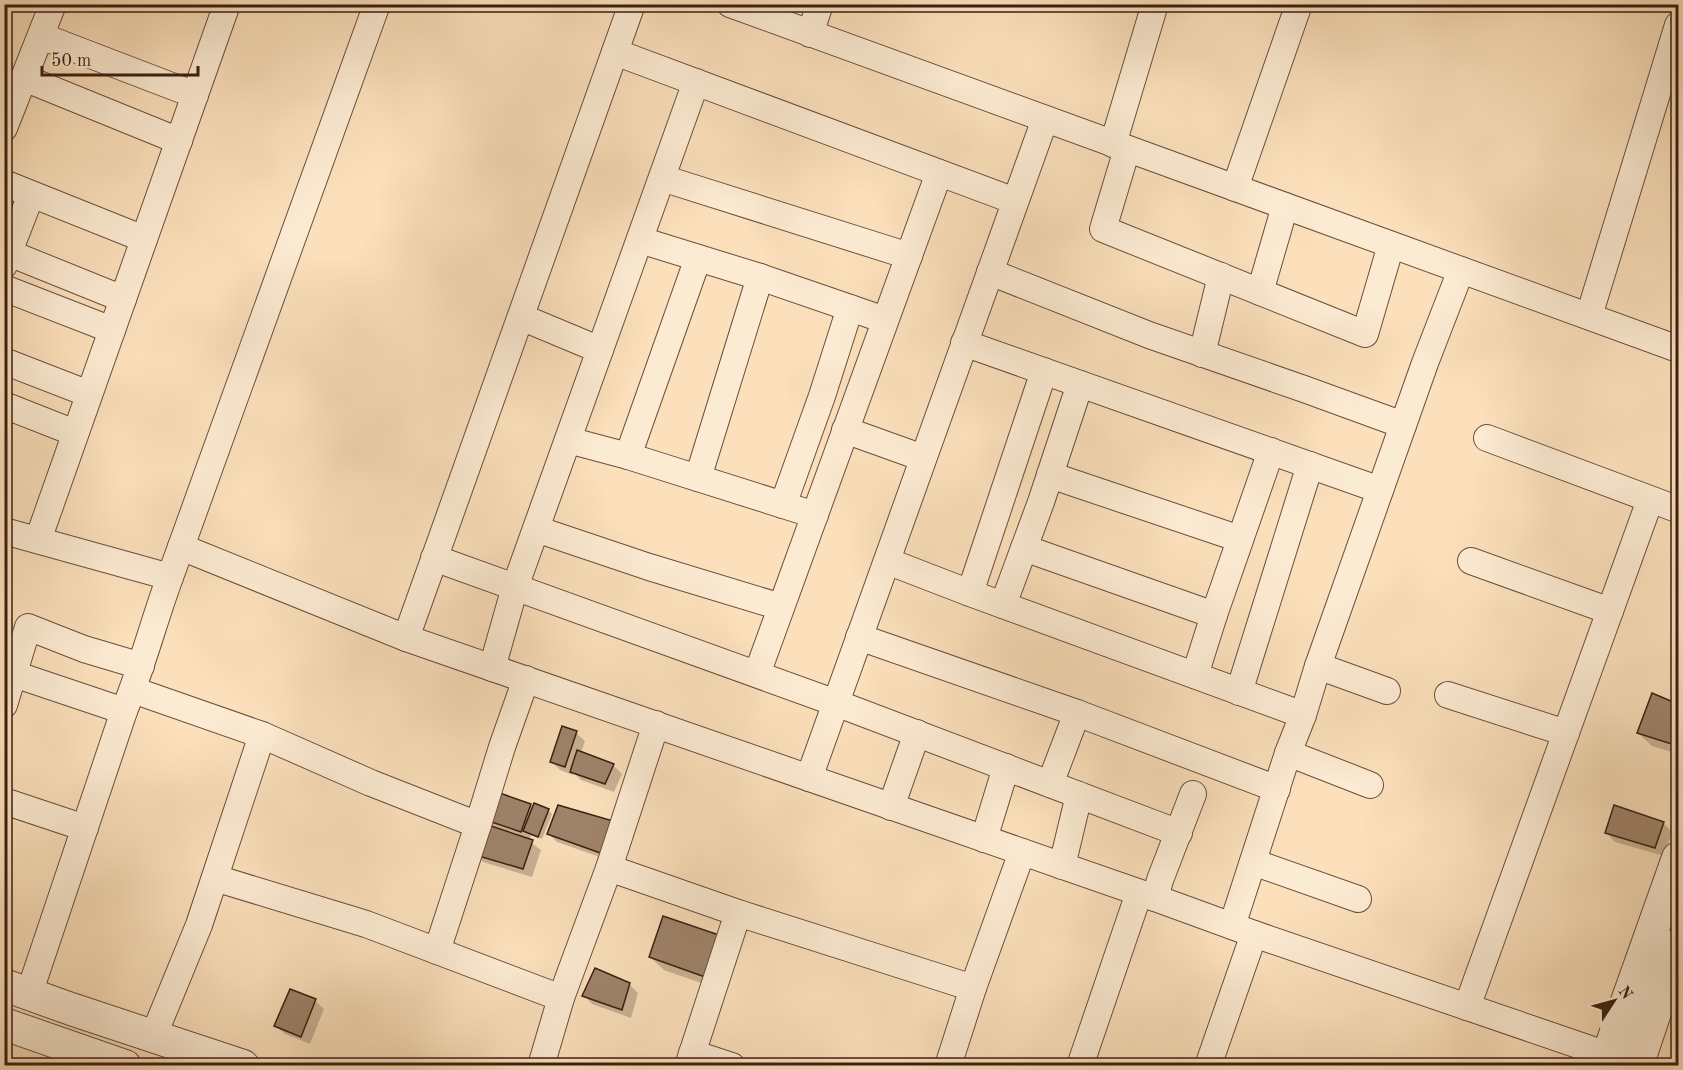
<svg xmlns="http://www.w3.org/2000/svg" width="1683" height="1070" font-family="'Old Standard TT',serif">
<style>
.shadow{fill:#0003}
.building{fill:#9f836a;stroke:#3b1e13;stroke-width:1.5}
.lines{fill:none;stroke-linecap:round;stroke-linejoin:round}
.minor-casing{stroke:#6b4e3d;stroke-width:28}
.tertiary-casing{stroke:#6b4e3d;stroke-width:34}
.minor{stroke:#fcebd3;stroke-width:26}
.tertiary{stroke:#fcebd3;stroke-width:32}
</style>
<rect width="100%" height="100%" fill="#fbe0bb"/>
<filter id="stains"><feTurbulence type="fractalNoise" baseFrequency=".00333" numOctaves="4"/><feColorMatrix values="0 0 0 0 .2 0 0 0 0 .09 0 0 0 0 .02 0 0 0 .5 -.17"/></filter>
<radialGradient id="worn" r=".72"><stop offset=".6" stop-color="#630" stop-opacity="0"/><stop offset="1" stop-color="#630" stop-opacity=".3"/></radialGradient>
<!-- shadow -->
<g class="shadow">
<polygon points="1653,695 1678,705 1678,754 1652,746 1638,733"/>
<polygon points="576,733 585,741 581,753 613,765 622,774 614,792 581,780 574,773 573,775 560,770 552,762"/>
<polygon points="492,792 531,805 534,808 548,810 552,814 542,839 531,835 529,841 541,850 532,877 483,862 474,853 496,829 485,818"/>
<polygon points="559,806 614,862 557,842 548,833"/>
<polygon points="1615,807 1664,824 1672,832 1664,856 1615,842 1607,833"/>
<polygon points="718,937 718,989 664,970 650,957"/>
<polygon points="629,984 638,993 631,1018 592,1004 584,995"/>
<polygon points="315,1001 324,1009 310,1044 285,1034 276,1026"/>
</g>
<!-- building -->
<g class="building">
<polygon points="1652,693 1678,704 1678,746 1637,733"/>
<polygon points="562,726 577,731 565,767 550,762"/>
<polygon points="577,750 614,764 605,784 570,772"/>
<polygon points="491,790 531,804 521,832 483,819"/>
<polygon points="534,803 549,809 538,837 523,831"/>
<polygon points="558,805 613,821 606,855 547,834"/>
<polygon points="1614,805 1664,822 1655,848 1605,833"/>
<polygon points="482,823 533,840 523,869 472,854"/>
<polygon points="663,916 719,935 705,977 649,957"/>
<polygon points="595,968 630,983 622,1010 582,996"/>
<polygon points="290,989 316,999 301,1037 274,1026"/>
</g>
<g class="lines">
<defs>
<g id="minor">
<polyline points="730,4 1678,349"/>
<polyline points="810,34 820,4"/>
<polyline points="41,36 195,95"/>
<polyline points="615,52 1015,201"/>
<polyline points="24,78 179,141"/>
<polyline points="4,128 53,4"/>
<polyline points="1113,144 1155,4"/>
<polyline points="1127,149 1103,229 1365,334 1391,245"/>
<polyline points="662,178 909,256"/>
<polyline points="4,183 144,239"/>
<polyline points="1235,188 1299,4"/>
<polyline points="640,240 760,277 885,320"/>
<polyline points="9,253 123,299"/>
<polyline points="4,265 31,195"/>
<polyline points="990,272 1149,335 1304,389 1403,425"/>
<polyline points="4,288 112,330"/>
<polyline points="1260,292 1285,206"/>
<polyline points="1589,316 1678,25"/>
<polyline points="521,317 600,350"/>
<polyline points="964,343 1380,490"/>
<polyline points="1202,354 1221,276"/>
<polyline points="4,361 89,394"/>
<polyline points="4,405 75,433"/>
<polyline points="845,430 923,458"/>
<polyline points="1487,438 1674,508"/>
<polyline points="568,440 628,456 815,515"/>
<polyline points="628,456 698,258"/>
<polyline points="1050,475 1240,539"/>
<polyline points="698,478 760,277"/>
<polyline points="783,505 822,396 850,308"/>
<polyline points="536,529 649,567 781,607"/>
<polyline points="4,531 170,577"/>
<polyline points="38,540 227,4"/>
<polyline points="181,547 406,638 1155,898 1254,934 1625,1061"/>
<polyline points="1024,548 1214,615"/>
<polyline points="434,558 836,703 1179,833"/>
<polyline points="887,561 970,593 1303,715"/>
<polyline points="1471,561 1610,611"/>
<polyline points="970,593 1044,371"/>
<polyline points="1003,605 1041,502 1080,384"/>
<polyline points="859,637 1077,713 1277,789"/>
<polyline points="406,638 632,4"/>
<polyline points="1318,666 1387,691"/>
<polyline points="492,668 515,587 696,82"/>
<polyline points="14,674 124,711"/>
<polyline points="757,674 939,173"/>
<polyline points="1195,675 1214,615 1271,451"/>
<polyline points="133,690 262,735"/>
<polyline points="1239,692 1310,465"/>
<polyline points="1448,695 1566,733"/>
<polyline points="4,705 28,627 84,649 141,666"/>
<polyline points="1288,753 1370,785"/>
<polyline points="809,778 1045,119"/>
<polyline points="1050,784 1077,713"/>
<polyline points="4,801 85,828"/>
<polyline points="891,807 917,733"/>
<polyline points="984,839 1006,767"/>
<polyline points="1253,862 1358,899"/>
<polyline points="1062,866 1079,795"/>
<polyline points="609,868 738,913 688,1066"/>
<polyline points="215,878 366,924 561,998 541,1066"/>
<polyline points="1155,898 1160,880 1193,794"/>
<polyline points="738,913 973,988"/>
<polyline points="1232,926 1288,753 1303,715 1318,666 1425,363 1461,270"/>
<polyline points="437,951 478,825"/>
<path d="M 29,994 L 124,711 C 143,665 155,616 173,569 C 242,382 309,193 377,4"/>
<polyline points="561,998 609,868 656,724"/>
<polyline points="1467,1007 1650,500"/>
<polyline points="153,1037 199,925 262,735 371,783 478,825 502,747 526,679"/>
<polyline points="692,1053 732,1066"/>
<polyline points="948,1066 973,988 1022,852"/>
<polyline points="1080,1066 1139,893"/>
<polyline points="1208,1066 1254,934"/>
</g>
<g id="tertiary">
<polyline points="4,985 71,1009 243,1066"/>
<polyline points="4,1024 125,1066"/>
<polyline points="1604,1066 1678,858"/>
<polyline points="1637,1066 1678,944"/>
</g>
</defs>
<!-- minor casing -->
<use href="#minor" class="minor-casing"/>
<!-- tertiary casing -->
<use href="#tertiary" class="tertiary-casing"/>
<!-- minor -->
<use href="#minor" class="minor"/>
<!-- tertiary -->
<use href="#tertiary" class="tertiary"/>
</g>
<!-- margin -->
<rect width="1683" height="1070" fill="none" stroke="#fbe0bb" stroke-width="24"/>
<rect x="6" y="6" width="1671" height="1058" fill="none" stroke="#3b1e13" stroke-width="3"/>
<rect x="12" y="12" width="1659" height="1046" fill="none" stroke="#3b1e13" stroke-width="1.5"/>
<!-- north arrow -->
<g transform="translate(1614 1001) rotate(54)" stroke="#fcebd3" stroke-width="4.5" paint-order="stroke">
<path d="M0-4.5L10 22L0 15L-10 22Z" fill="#3b1e13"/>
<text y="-9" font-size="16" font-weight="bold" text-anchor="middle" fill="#3b1e13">N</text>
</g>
<!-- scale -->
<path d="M42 66v9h156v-9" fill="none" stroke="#3b1e13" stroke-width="3"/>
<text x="51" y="66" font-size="18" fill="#3b1e13" stroke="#fcebd3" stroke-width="4.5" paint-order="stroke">50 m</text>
<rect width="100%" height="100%" filter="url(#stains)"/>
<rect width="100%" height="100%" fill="url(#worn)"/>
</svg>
